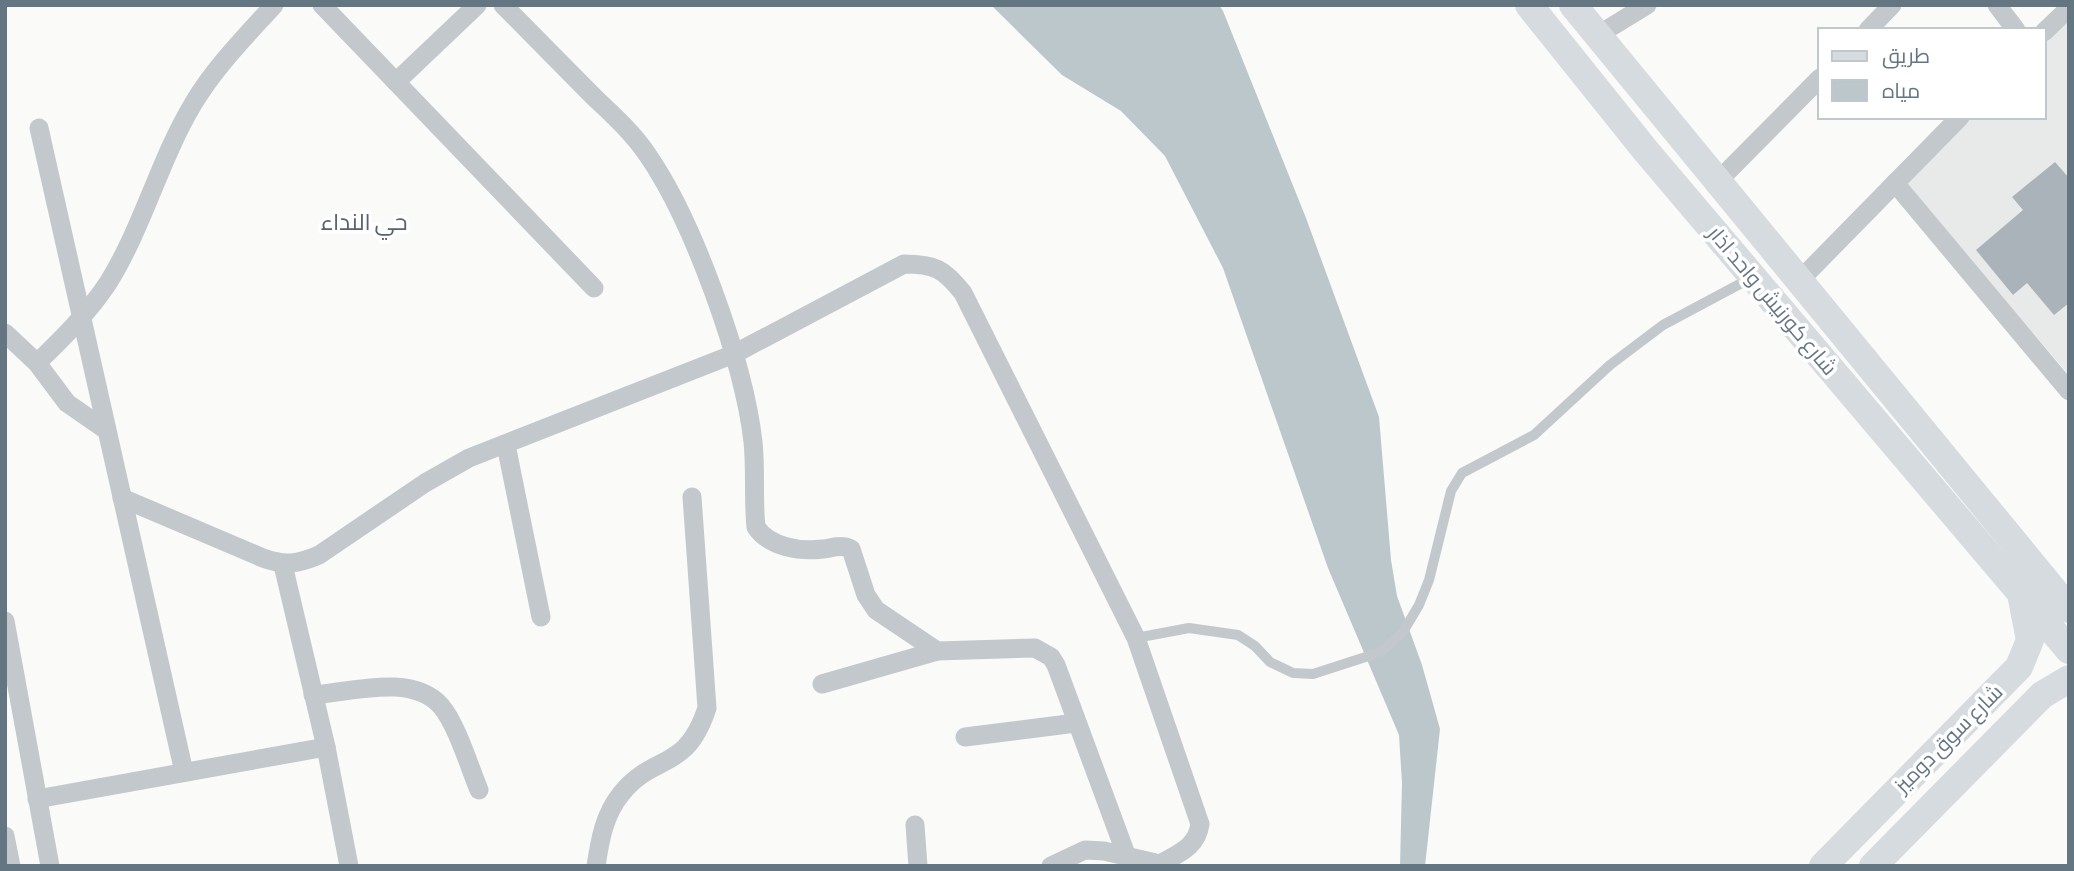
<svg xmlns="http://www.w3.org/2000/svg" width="2074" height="871" font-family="'Alegreya Sans',Cairo,sans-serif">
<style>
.built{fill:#e8e9e9}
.water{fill:#bbc7cb}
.building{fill:#aab3b9}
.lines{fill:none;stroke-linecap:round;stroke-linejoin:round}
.lane{stroke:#c3c8cc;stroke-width:10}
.street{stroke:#c3c8cc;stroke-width:19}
.secondary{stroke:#d6dbdf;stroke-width:28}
.labels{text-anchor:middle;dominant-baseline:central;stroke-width:7;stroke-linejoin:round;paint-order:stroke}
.street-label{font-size:21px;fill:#657683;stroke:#fff}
.neighbourhood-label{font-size:23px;fill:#57646e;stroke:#fff}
</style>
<rect width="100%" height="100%" fill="#fafaf8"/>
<!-- built -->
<polygon class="built" points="2069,15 2069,375 1904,182 1967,117 2044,117 2044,39"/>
<!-- water -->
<polygon class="water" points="991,5 1219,5 1223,11 1306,218 1379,417 1391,560 1397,596 1422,665 1440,729 1425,866 1400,866 1402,783 1399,735 1328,568 1223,268 1165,156 1121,111 1062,75"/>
<!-- building -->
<polygon class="building" points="2055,162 2069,178 2069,303 2054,315 2027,283 2013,295 1976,250 2023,210 2012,197"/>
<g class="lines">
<!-- lane -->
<polyline class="lane" points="1136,638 1189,628 1238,635 1255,646 1270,662 1293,673 1313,674 1381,652 1403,632 1419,605 1429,580 1451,491 1462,473 1534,435 1610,365 1663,325 1751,278"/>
<!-- street -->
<g class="street">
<polyline points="322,5 594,288"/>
<path d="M 503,5 C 533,35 563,66 593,96 C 612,114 633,133 647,154 C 693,220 744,362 753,442 C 756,471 753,499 756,527 C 769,547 800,552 823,549 C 833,548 841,544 851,549 L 866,595 L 876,610 L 937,651"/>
<polyline points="1997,5 2016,30"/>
<polyline points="1868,30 1892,5"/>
<polyline points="2044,32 2069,8"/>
<polyline points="1598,35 1647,5"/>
<polyline points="396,82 477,5"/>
<polyline points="39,128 184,772"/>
<polyline points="1718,181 1820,78"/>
<polyline points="1895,183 2069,391"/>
<polyline points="1800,280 1960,117"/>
<polyline points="5,333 37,363 67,403 106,430"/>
<path d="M 37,363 C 63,338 88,313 108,283 C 143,227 159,161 193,104 C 215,67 245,37 274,5"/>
<polyline points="506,445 541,617"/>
<path d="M 122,498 L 263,558 C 285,566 298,564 319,555 L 425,483 L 469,458 L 734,354 L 904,264 C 935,264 944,269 963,293 L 1136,638 L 1200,824 C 1197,847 1179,853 1160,864 L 1104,851 L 1085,850 L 1051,866"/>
<polyline points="283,565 326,747 349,866"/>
<polyline points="5,621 50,866"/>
<polyline points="822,684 937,651 1035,648 1051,657 1056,665 1127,857"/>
<path d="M 313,695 C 351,692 412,673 441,706 C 457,725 469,766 479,790"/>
<polyline points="965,737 1076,723"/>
<polyline points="37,799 326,747"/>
<polyline points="915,825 918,866"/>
<polyline points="5,836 11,866"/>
<path d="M 596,866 C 600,840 604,815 621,794 C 653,753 686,773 707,708 L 692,497"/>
</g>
<!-- secondary -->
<g class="secondary">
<polyline points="1529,5 1646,151 2069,650"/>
<polyline points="1573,5 2069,609"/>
<polyline points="1823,866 2019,667 2030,640 2022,599"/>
<polyline points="1873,866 2042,695 2069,679"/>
</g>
</g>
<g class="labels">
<!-- street labels -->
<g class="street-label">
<text transform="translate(1772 301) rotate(50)">شارع كورنيش واحد اذار</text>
<text transform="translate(1949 739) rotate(-45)">شارع سوق دوميز</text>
</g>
<!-- neighbourhood labels -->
<g class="neighbourhood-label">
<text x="364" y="223">حي النداء</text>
</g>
</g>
<!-- border -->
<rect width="2074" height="871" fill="none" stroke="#657683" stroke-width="14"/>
<!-- legend -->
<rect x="1818" y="28" width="228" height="91" fill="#ffffff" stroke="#c1c8cd" stroke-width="2"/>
<rect x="1832" y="51" width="35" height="10" fill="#d6dbdf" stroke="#c1c8cd" stroke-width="2"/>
<text x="1882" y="63" font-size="21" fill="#657683">طريق</text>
<rect x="1832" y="80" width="35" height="21" fill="#bbc7cb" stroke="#c1c8cd" stroke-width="2"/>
<text x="1882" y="98" font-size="21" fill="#657683">مياه</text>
</svg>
